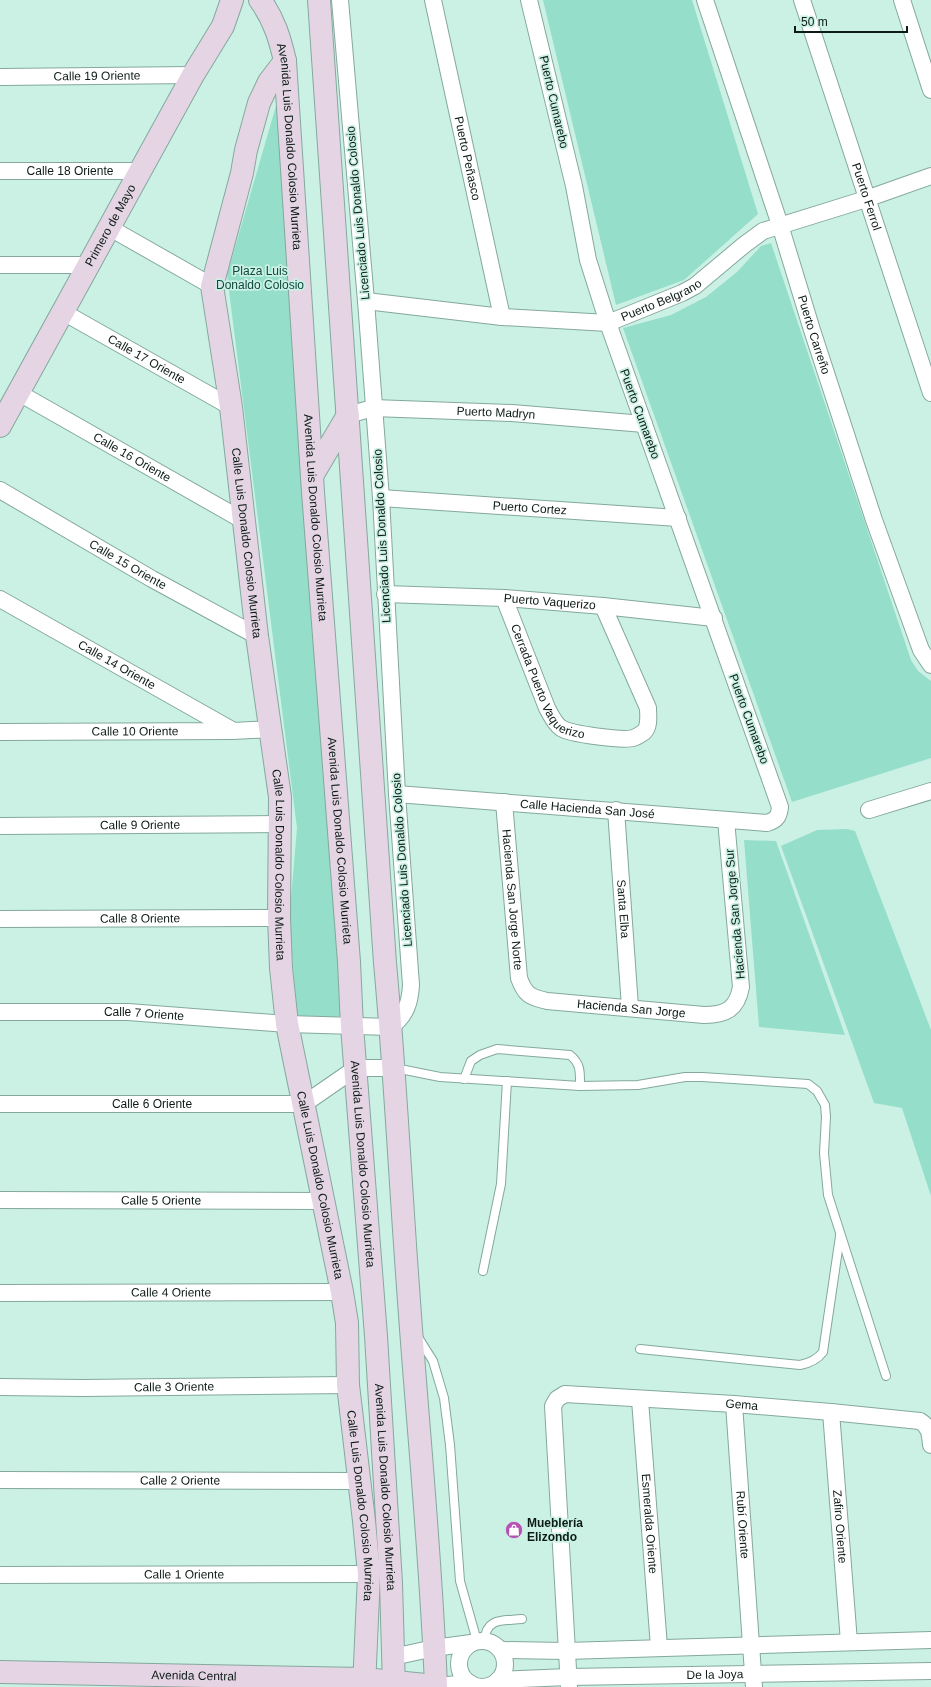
<svg xmlns="http://www.w3.org/2000/svg" width="931" height="1687" font-family="Arial,sans-serif">
<style>
.green{fill:#95dec9}
.lines{fill:none;stroke-linecap:round;stroke-linejoin:round}
.lane-casing{stroke:#84a89d;stroke-width:10}
.street-casing{stroke:#84a89d;stroke-width:18}
.secondary-casing{stroke:#84a89d;stroke-width:24}
.lane{stroke:#fff;stroke-width:8}
.street{stroke:#fff;stroke-width:16}
.secondary{stroke:#e5d5e4;stroke-width:22}
.labels{text-anchor:middle;dominant-baseline:central;stroke-width:3.5;stroke-linejoin:round;paint-order:stroke}
.street-label{font-size:12px;fill:#0d1b17;stroke:#cbf1e5}
.park-label{font-size:12px;fill:#0e493c;stroke:#cbf1e5}
.poi-label{font-size:12px;font-weight:bold;fill:#0d1b17;stroke:#cbf1e5;text-anchor:start}
</style>
<rect width="100%" height="100%" fill="#cbf1e5"/>
<!-- green -->
<g class="green">
<polygon points="543,0 692,0 758,214 684,280 616,305"/>
<polygon points="280,92 342,1016 298,1022 289,922 297,828 227,275"/>
<polygon points="771,243 911,660 918,671 931,681 931,758 792,802 623,328 671,315 706,297 737,272 761,246"/>
<polygon points="847,829 855,831 931,1030 931,1196 902,1108 874,1103 781,846 817,830"/>
<polygon points="744,840 776,841 845,1035 759,1027"/>
</g>
<g class="lines">
<defs>
<g id="lane">
<polyline points="395,1068 440,1077 580,1086 638,1085 685,1077 702,1077 808,1084 817,1091 825,1105 826,1117 824,1153 828,1195 886,1376"/>
<path d="M 464,1079 L 471,1061 L 480,1055 L 497,1049 L 570,1055 C 581,1064 580,1072 580,1086"/>
<polyline points="483,1271 501,1184 507,1081"/>
<polyline points="418,1337 433,1361 444,1398 450,1445 460,1581 477,1641"/>
<path d="M 640,1349 L 800,1365 C 810,1363 817,1360 823,1352 L 840,1236"/>
<path d="M 484,1641 C 487,1617 502,1621 522,1619"/>
</g>
<g id="street">
<path id="s1" d="M 433,0 L 502,317"/>
<path id="s2" d="M 705,0 L 780,225 L 812,330 L 874,520 L 921,650 L 931,665"/>
<path id="s3" d="M 802,0 L 931,393"/>
<polyline points="902,0 931,90"/>
<path id="s4" d="M 0,77 L 193,75"/>
<path id="s5" d="M 0,171 L 140,171"/>
<polyline points="110,228 212,286"/>
<polyline points="0,265 89,265"/>
<path id="s6" d="M 366,301 L 502,317 L 608,323 L 682,293 L 695,286 L 744,245 L 763,231 L 866,199 L 931,176"/>
<path id="s7" d="M 63,312 L 231,407"/>
<path id="s8" d="M 19,393 L 244,521"/>
<path id="s9" d="M 348,415 L 373,408 L 512,413 L 644,424"/>
<path id="s10" d="M 0,490 L 152,579 L 257,636"/>
<path id="s11" d="M 381,498 L 678,518"/>
<path id="s12" d="M 385,594 L 504,598 L 603,606 L 714,618"/>
<path id="s13" d="M 504,598 L 547,708 C 551,715 554,723 561,728 C 570,734 623,741 633,738 C 637,737 641,734 644,732 C 650,726 648,715 648,708 L 603,606"/>
<path id="s14" d="M 0,599 L 232,730"/>
<path id="s15" d="M 0,732 L 233,731 L 271,729"/>
<path id="s16" d="M 397,794 L 767,823 C 777,820 779,816 780,807 L 608,323 L 588,260 L 574,186 L 529,0"/>
<path id="s17" d="M 504,802 L 519,978 C 525,995 530,997 547,1001 L 704,1015 C 726,1015 737,1009 741,987 L 726,820"/>
<path id="s18" d="M 616,810 L 630,1007"/>
<polyline points="869,810 931,791"/>
<path id="s19" d="M 0,826 L 279,824"/>
<path id="s20" d="M 0,919 L 279,918"/>
<path id="s21" d="M 0,1012 L 128,1012 L 287,1024 L 391,1027 C 406,1015 410,1003 411,985 L 397,794 L 381,498 L 366,301 L 340,0"/>
<path id="s22" d="M 0,1104 L 304,1104 L 356,1068 L 395,1068"/>
<path id="s23" d="M 0,1200 L 322,1201"/>
<path id="s24" d="M 0,1293 L 342,1292"/>
<path id="s25" d="M 0,1387 L 82,1388 L 348,1385"/>
<path id="s26" d="M 640,1400 L 659,1647"/>
<path id="s27" d="M 734,1404 L 754,1687"/>
<path id="s28" d="M 831,1412 L 849,1642"/>
<path id="s29" d="M 0,1480 L 359,1481"/>
<path id="s30" d="M 0,1575 L 369,1574"/>
<circle cx="482" cy="1664" r="23"/>
<polyline points="501,1650 566,1651 931,1640"/>
<polyline points="393,1657 434,1648 471,1643"/>
<path id="s31" d="M 498,1680 L 568,1677 L 931,1671"/>
<polyline points="436,1686 470,1683"/>
<path id="s32" d="M 569,1687 L 553,1406 L 557,1399 L 565,1394 L 734,1404 L 831,1412 L 920,1421 C 930,1427 930,1435 931,1445"/>
</g>
<g id="secondary">
<path id="s33" d="M 260,0 C 274,19 280,39 285,61 L 313,492 L 349,962 L 352,1026 L 376,1336 L 391,1583 L 394,1687"/>
<path d="M 319,0 L 385,963 C 395,1071 400,1179 408,1287 C 417,1420 431,1553 436,1687"/>
<path id="s34" d="M 285,61 L 269,82 L 259,103 L 246,150 L 242,173 L 212,286 L 231,407 L 257,636 L 280,797 L 279,918 L 281,968 L 287,1024 L 342,1292 L 347,1323 L 348,1385 L 364,1521 L 369,1574 L 364,1687"/>
<path id="s35" d="M 0,426 L 193,75 L 223,26 L 232,0"/>
<polyline points="312,476 348,415"/>
<path id="s36" d="M 0,1672 L 364,1679 L 436,1686"/>
</g>
</defs>
<!-- lane casing -->
<use href="#lane" class="lane-casing"/>
<!-- street casing -->
<use href="#street" class="street-casing"/>
<!-- secondary casing -->
<use href="#secondary" class="secondary-casing"/>
<!-- lane -->
<use href="#lane" class="lane"/>
<!-- street -->
<use href="#street" class="street"/>
<!-- secondary -->
<use href="#secondary" class="secondary"/>
</g>
<!-- icons -->
<defs>
<symbol id="shop-disc" viewBox="-11 -11 22 22"><circle r="9.5" fill="#b650b4" stroke="#cbf1e5"/><path d="M-5-2.5h2.3a2.7 3.5 0 0 1 5.4 0H5L5.5 6h-11ZM-1.5-2.5h3a1.5 2.3 0 0 0-3 0Z" fill="#fff"/></symbol>
</defs>
<g fill-rule="evenodd">
<use href="#shop-disc" x="504" y="1520" width="20" height="20"/>
</g>
<g class="labels">
<!-- street labels -->
<g class="street-label">
<text stroke="none"><textPath href="#s4" startOffset="97">Calle 19 Oriente</textPath></text>
<text transform="translate(554 102) rotate(77)">Puerto Cumarebo</text>
<text stroke="none"><textPath href="#s33" startOffset="152">Avenida Luis Donaldo Colosio Murrieta</textPath></text>
<text stroke="none"><textPath href="#s1" startOffset="162">Puerto Peñasco</textPath></text>
<text stroke="none"><textPath href="#s5" startOffset="70">Calle 18 Oriente</textPath></text>
<text stroke="none"><textPath href="#s3" startOffset="207">Puerto Ferrol</textPath></text>
<text transform="translate(358 213) rotate(-95)">Licenciado Luis Donaldo Colosio</text>
<text stroke="none"><textPath href="#s35" startOffset="229">Primero de Mayo</textPath></text>
<text stroke="none"><textPath href="#s6" startOffset="301">Puerto Belgrano</textPath></text>
<text stroke="none"><textPath href="#s2" startOffset="352">Puerto Carreño</textPath></text>
<text stroke="none"><textPath href="#s7" startOffset="96">Calle 17 Oriente</textPath></text>
<text stroke="none"><textPath href="#s9" startOffset="149">Puerto Madryn</textPath></text>
<text transform="translate(640 414) rotate(70)">Puerto Cumarebo</text>
<text stroke="none"><textPath href="#s8" startOffset="130">Calle 16 Oriente</textPath></text>
<text stroke="none"><textPath href="#s11" startOffset="149">Puerto Cortez</textPath></text>
<text stroke="none"><textPath href="#s33" startOffset="524">Avenida Luis Donaldo Colosio Murrieta</textPath></text>
<text transform="translate(382 536) rotate(-93)">Licenciado Luis Donaldo Colosio</text>
<text stroke="none"><textPath href="#s34" startOffset="498">Calle Luis Donaldo Colosio Murrieta</textPath></text>
<text stroke="none"><textPath href="#s10" startOffset="148">Calle 15 Oriente</textPath></text>
<text stroke="none"><textPath href="#s12" startOffset="165">Puerto Vaquerizo</textPath></text>
<text stroke="none"><textPath href="#s14" startOffset="134">Calle 14 Oriente</textPath></text>
<text stroke="none"><textPath href="#s13" startOffset="98">Cerrada Puerto Vaquerizo</textPath></text>
<text transform="translate(749 719) rotate(70)">Puerto Cumarebo</text>
<text stroke="none"><textPath href="#s15" startOffset="135">Calle 10 Oriente</textPath></text>
<text stroke="none"><textPath href="#s16" startOffset="191">Calle Hacienda San José</textPath></text>
<text stroke="none"><textPath href="#s19" startOffset="140">Calle 9 Oriente</textPath></text>
<text stroke="none"><textPath href="#s33" startOffset="848">Avenida Luis Donaldo Colosio Murrieta</textPath></text>
<text transform="translate(402 860) rotate(-94)">Licenciado Luis Donaldo Colosio</text>
<text stroke="none"><textPath href="#s34" startOffset="822">Calle Luis Donaldo Colosio Murrieta</textPath></text>
<text stroke="none"><textPath href="#s17" startOffset="98">Hacienda San Jorge Norte</textPath></text>
<text stroke="none"><textPath href="#s18" startOffset="99">Santa Elba</textPath></text>
<text transform="translate(735 914) rotate(-95)">Hacienda San Jorge Sur</text>
<text stroke="none"><textPath href="#s20" startOffset="140">Calle 8 Oriente</textPath></text>
<text stroke="none"><textPath href="#s17" startOffset="300">Hacienda San Jorge</textPath></text>
<text stroke="none"><textPath href="#s21" startOffset="144">Calle 7 Oriente</textPath></text>
<text stroke="none"><textPath href="#s22" startOffset="152">Calle 6 Oriente</textPath></text>
<text stroke="none"><textPath href="#s33" startOffset="1172">Avenida Luis Donaldo Colosio Murrieta</textPath></text>
<text stroke="none"><textPath href="#s34" startOffset="1146">Calle Luis Donaldo Colosio Murrieta</textPath></text>
<text stroke="none"><textPath href="#s23" startOffset="161">Calle 5 Oriente</textPath></text>
<text stroke="none"><textPath href="#s24" startOffset="171">Calle 4 Oriente</textPath></text>
<text stroke="none"><textPath href="#s25" startOffset="174">Calle 3 Oriente</textPath></text>
<text stroke="none"><textPath href="#s32" startOffset="476">Gema</textPath></text>
<text stroke="none"><textPath href="#s29" startOffset="180">Calle 2 Oriente</textPath></text>
<text stroke="none"><textPath href="#s33" startOffset="1496">Avenida Luis Donaldo Colosio Murrieta</textPath></text>
<text stroke="none"><textPath href="#s34" startOffset="1470">Calle Luis Donaldo Colosio Murrieta</textPath></text>
<text stroke="none"><textPath href="#s26" startOffset="124">Esmeralda Oriente</textPath></text>
<text stroke="none"><textPath href="#s27" startOffset="121">Rubí Oriente</textPath></text>
<text stroke="none"><textPath href="#s28" startOffset="115">Zafiro Oriente</textPath></text>
<text stroke="none"><textPath href="#s30" startOffset="184">Calle 1 Oriente</textPath></text>
<text stroke="none"><textPath href="#s31" startOffset="217">De la Joya</textPath></text>
<text stroke="none"><textPath href="#s36" startOffset="194">Avenida Central</textPath></text>
</g>
<!-- park labels -->
<g class="park-label">
<text x="260" y="271">Plaza Luis<tspan x="260" dy="14">Donaldo Colosio</tspan></text>
</g>
<!-- poi labels -->
<g class="poi-label">
<text x="527" y="1523">Mueblería<tspan x="527" dy="14">Elizondo</tspan></text>
</g>
</g>
<!-- scale -->
<path d="M795 26v6h112v-6" fill="none" stroke="#0d1b17" stroke-width="2"/>
<text x="801" y="26" font-size="12" fill="#0d1b17" stroke="#cbf1e5" stroke-width="3" paint-order="stroke">50 m</text>
</svg>
